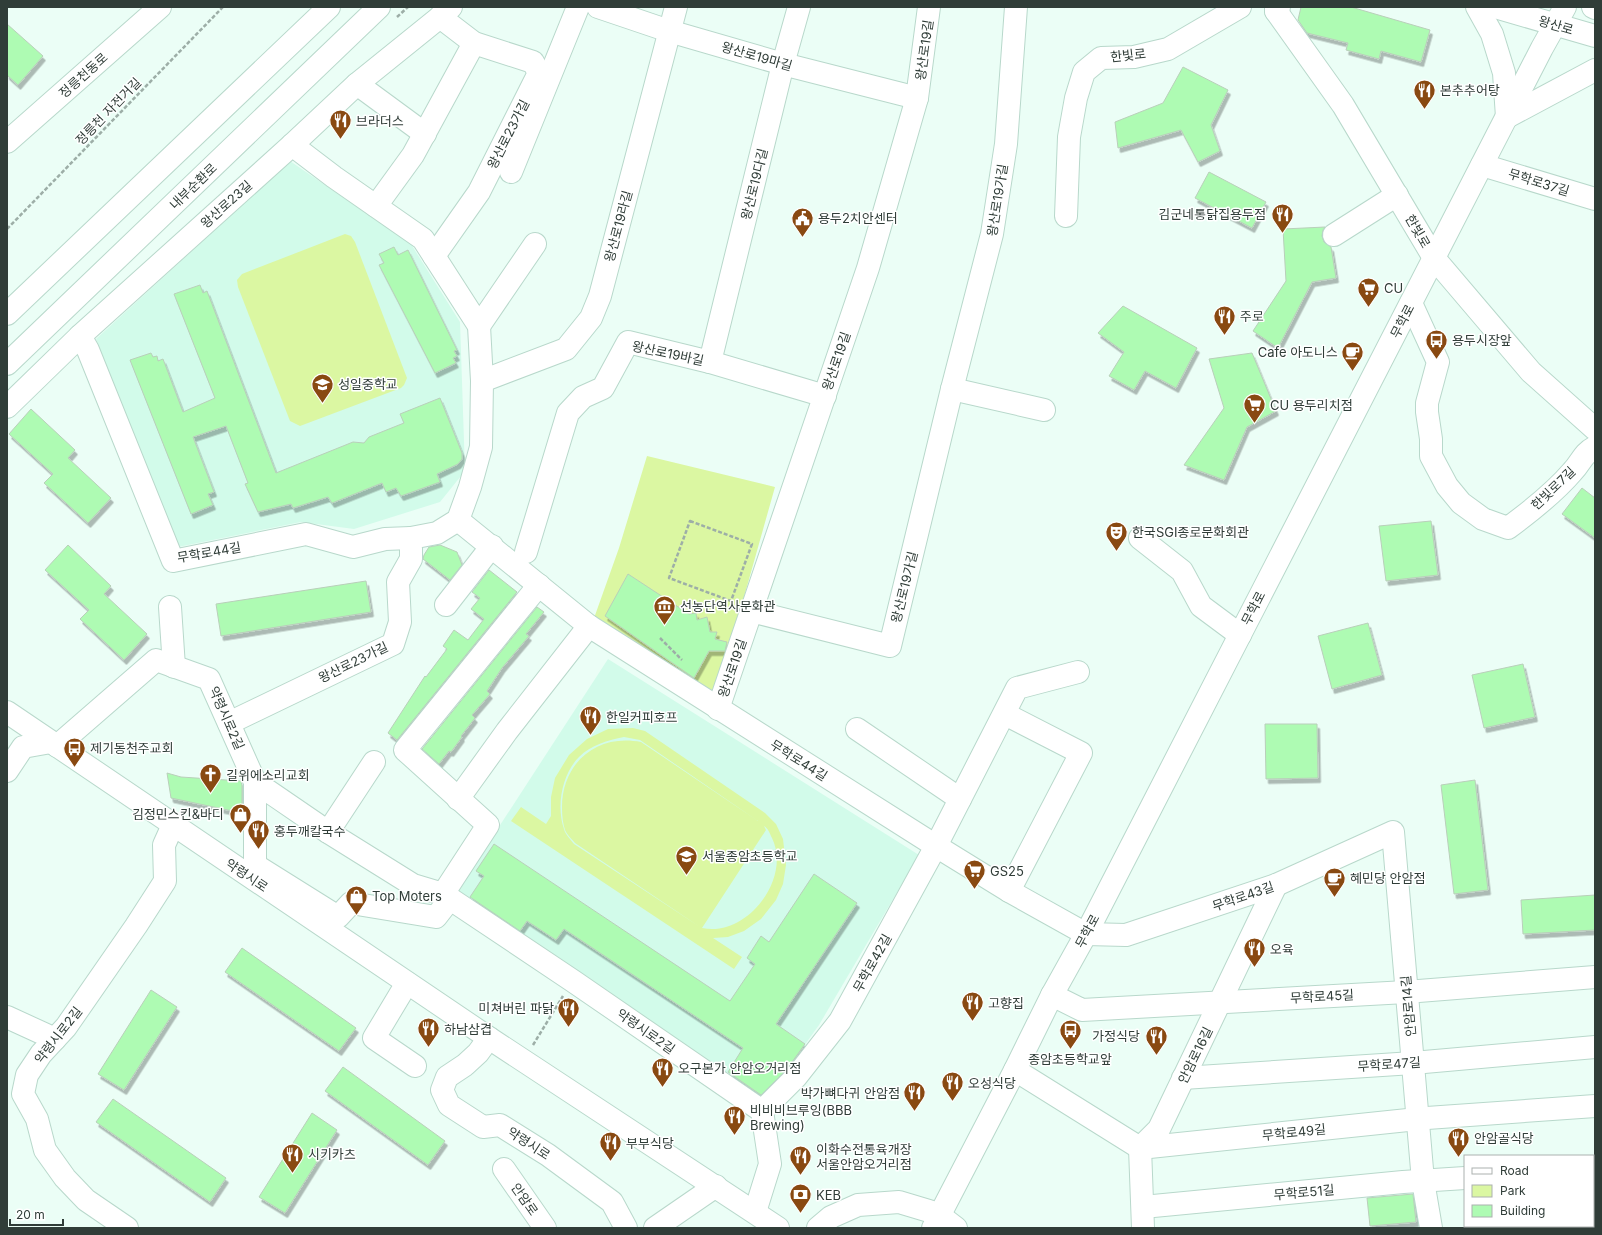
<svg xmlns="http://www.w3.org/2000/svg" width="1602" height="1235" font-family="Inter,'Noto Sans KR',sans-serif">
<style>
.built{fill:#d2fbea}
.green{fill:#dbf7a2;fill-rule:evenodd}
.pier{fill:#ebfef6}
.building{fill:#aefbb3;stroke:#b9cfba;filter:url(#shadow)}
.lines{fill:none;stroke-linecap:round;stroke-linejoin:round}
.minor-casing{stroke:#b8d8cb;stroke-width:24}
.major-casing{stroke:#b8d8cb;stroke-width:24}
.highway-casing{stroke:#b8d8cb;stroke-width:24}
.path{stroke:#9daea7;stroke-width:2.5;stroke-dasharray:4 2;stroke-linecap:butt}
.minor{stroke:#fff;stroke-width:22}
.major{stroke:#fff;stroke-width:22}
.highway{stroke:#fff;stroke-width:22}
.labels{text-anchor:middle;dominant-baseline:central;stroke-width:3;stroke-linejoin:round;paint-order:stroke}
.street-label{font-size:13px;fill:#303d38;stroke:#fff}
.poi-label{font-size:13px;fill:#303d38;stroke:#fff;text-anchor:start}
</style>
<defs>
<filter id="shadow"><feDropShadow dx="2.5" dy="4.5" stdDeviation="0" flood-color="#0004"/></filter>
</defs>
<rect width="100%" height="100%" fill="#ebfef6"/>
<!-- built -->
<g class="built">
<polygon points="290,161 411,244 460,322 465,471 440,502 354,529 301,522 178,547 96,339"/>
<polygon points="608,659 919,855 819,1025 761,1106 454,896"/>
</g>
<!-- green -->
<g class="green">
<polygon points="345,234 351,236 355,242 407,378 404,385 401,388 300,426 290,421 238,287 237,280 242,274"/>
<polygon points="647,456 775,487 733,636 712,697 593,621 619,548"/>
<path d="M 633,728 L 645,731 L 765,813 L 776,824 L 783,839 L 786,865 L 783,884 L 776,900 L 761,919 L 744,931 L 728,937 L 713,938 L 742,957 L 734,969 L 511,821 L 521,807 L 546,824 L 551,816 L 551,797 L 555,778 L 569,755 L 587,739 L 608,729 ZM 624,737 L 640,740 L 758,821 L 641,742 C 596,733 561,764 562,809 C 562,816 563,824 565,830 C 567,835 572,839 575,843 L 700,927 L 574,844 C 571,840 565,834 564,829 C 556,806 562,774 579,757 C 591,745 608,740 624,737 ZM 764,826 C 768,828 770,834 772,838 C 792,879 746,938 702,928 L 766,830 Z"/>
</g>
<!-- pier -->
<polygon class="pier" points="295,7 389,7 7,371 7,281"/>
<!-- building -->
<g class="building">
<polygon points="1301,7 1351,7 1430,30 1421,62 1381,51 1379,59 1346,50 1348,43 1307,33 1298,20"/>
<polygon points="7,24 43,56 18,85 7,75"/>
<polygon points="1183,67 1228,90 1211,125 1220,151 1198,162 1181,130 1118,148 1115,122 1163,103"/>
<polygon points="1209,172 1266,202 1252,228 1195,198"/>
<polygon points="1325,227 1323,230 1322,236 1324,242 1331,247 1336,278 1312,282 1278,348 1253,331 1286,281 1283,229"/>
<polygon points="394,247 398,255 408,250 457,350 454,351 457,356 453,358 456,363 435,373 379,265 384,263 379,254"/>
<polygon points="200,285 203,293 207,291 276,473 353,442 364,443 369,437 404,423 400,414 440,398 462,453 462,459 458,464 437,474 440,482 401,496 396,488 386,492 382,483 332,503 328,497 293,508 291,504 258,512 245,484 248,483 226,426 193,437 214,492 208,494 213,505 191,514 130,360 151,353 153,357 157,356 158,361 163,359 183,412 215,398 174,294"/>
<polygon points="1123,306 1197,348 1176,388 1145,371 1134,390 1109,376 1124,352 1098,333"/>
<polygon points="1252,353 1276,411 1247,427 1224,480 1184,465 1224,408 1209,359"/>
<polygon points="31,409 75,450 68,458 111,498 88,523 44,483 53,474 9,434"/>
<polygon points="1582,488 1595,498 1595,538 1562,514"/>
<polygon points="1431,521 1438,575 1386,581 1379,526"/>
<polygon points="68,545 111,586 104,594 147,634 124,660 80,619 89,610 45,570"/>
<polygon points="440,545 457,552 462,565 450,580 423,559 424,555 429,547"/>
<polygon points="489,570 517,592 397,740 388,733 425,676 426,677 447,649 443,646 454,630 468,640 484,619 471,609 480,598 472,592"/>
<polygon points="628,574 689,614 696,613 697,620 707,617 710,632 717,632 715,639 727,642 725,651 709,651 694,678 605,616"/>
<polygon points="366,581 371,612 221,636 216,604"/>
<polygon points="537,607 544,612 526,634 529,636 502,668 487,691 490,694 472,715 475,718 461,736 462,737 451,752 449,751 439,764 422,749"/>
<polygon points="1368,623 1382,675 1332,689 1318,636"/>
<polygon points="1523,664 1535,717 1484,728 1472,675"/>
<polygon points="1265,724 1317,724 1318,778 1266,779"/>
<polygon points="167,773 181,777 241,781 242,785 242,813 171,798"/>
<polygon points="1475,780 1488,890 1454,894 1441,785"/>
<polygon points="494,844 730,1001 755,964 747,958 761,936 769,942 814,874 857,903 776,1024 805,1044 787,1069 761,1095 728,1072 743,1048 564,929 556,940 527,921 520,931 470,897 484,876 476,871"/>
<polygon points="1595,895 1595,930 1523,934 1521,900"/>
<polygon points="242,948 356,1028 339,1051 225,972"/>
<polygon points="151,990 177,1007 124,1090 98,1074"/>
<polygon points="343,1067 445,1141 428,1165 325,1091"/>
<polygon points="113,1099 226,1178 210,1202 96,1122"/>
<polygon points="312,1113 337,1130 285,1213 259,1197"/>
<polygon points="1413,1194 1416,1222 1370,1226 1367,1198"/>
</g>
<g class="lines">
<defs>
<g id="minor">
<polyline points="598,7 669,31 783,64 917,98"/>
<polyline points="1276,7 1276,11 1343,105 1434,258 1531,372 1595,429"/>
<polyline points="1593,7 1595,8"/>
<polyline points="357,84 425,134"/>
<polyline points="7,142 160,7"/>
<polyline points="1482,165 1595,199"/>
<polyline points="511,172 578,7"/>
<polyline points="376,206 413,155 474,43"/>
<polyline points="1066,216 1069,137 1076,98 1084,72 1101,58 1134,57 1168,49 1240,7"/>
<polyline points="1334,235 1397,195"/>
<polyline points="434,256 479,192 539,73 533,62 474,43 440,17"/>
<path d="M 1411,303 L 1438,362 L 1427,403 L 1427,412 L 1431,439 L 1431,456 L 1447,486 L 1461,503 L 1483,519 L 1508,528 C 1531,511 1554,493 1572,472 C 1582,462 1582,454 1595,447"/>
<polyline points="479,326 535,244"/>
<polyline points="80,336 88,350 173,561 306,534 353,547 385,539 411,538"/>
<polyline points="710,362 783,64 799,7"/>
<polyline points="482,381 566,349 591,318 600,296 676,7"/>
<polyline points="952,389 1044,410"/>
<polyline points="7,407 80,336 292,145 357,84 440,17 451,7"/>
<polyline points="458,520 589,626 936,846 1009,891 1086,934 1126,935 1276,885 1393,832 1423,1181 1431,1228"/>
<polyline points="1140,538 1182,571 1201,606 1240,635"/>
<polyline points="526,552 568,413 583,397 603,388 628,342 710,362 825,396"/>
<polyline points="446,605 492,546"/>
<polyline points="170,607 174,667"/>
<polyline points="751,611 890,646 952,389 992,234 1006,144 1016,7"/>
<polyline points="718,709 868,268 917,98 929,7"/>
<polyline points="1005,714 1081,753 1009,891"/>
<polyline points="229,723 393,644 400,622 398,582 411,559 411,538 437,533 458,520 470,487 481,447 482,381 479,326 423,239 334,177 292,145"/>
<polyline points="857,729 960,799"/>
<polyline points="57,746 156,660 209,679 255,782 328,832 413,885 443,894 573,981 762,1111 770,1164 755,1212"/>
<polyline points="7,771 23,747 51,742"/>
<polyline points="255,782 255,879"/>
<polyline points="458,799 507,731 589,626"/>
<polyline points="328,832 374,762"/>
<polyline points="255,865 338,917 351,903 436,917 450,899"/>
<polyline points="443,894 488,825 405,750 539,585"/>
<polyline points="407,983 374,1038 415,1066"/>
<polyline points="1052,995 1082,1010 1406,992 1595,977"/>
<polyline points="7,1017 55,1039"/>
<polyline points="489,1038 478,1053 465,1065 447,1077 442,1090 449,1105 483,1127 500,1125 548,1155 612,1202 626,1228"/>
<polyline points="1015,1070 1140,1148 1427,1118 1595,1106"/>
<polyline points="1183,1078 1413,1063 1595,1047"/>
<polyline points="762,1111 796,1077 840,1021 936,846 1017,688 1078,672"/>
<polyline points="504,1169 545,1228"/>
<polyline points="1593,1169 1595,1169"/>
<polyline points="1143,1207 1403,1182 1465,1178"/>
<polyline points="127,1228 86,1200 65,1178 45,1150 37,1119 23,1094 27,1075 41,1054 66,1027 136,926 165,881 164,845 173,825"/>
<polyline points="655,1228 716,1186"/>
<polyline points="1143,1228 1140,1148 1159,1129 1276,885"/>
</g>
<g id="major">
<polyline points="1477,7 1492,34 1504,73 1507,117"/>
<polyline points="1495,7 1595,36"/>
<polyline points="1276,11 1279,7"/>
<polyline points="1507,117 1595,70"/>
<polyline points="7,712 489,1038 778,1228"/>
<polyline points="818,1228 831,1217 858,1205 899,1202 929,1211 939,1215 956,1228"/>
<polyline points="933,1228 1015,1070 1052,995 1086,934 1542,48 1565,7"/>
</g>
<g id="highway">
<polyline points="7,314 329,7"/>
<polyline points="7,364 379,7"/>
</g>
</defs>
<!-- minor casing -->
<use href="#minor" class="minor-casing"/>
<!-- major casing -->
<use href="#major" class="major-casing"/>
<!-- highway casing -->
<use href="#highway" class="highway-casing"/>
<!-- path -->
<g class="path">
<polyline points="397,17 408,7"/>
<polyline points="7,229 223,7"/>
<polygon points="690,521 752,544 731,601 669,578"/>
<polyline points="660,638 682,660"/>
<polyline points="533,1045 563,996"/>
</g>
<!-- minor -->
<use href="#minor" class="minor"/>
<!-- major -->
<use href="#major" class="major"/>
<!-- highway -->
<use href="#highway" class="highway"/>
</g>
<!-- icons -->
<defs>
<symbol id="restaurant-pin" viewBox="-11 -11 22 30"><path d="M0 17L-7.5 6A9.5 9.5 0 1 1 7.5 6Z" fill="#894911" stroke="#fff"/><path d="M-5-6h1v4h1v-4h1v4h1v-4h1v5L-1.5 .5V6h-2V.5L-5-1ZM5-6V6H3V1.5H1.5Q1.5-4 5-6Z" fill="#fff"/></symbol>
<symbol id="civic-pin" viewBox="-11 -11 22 30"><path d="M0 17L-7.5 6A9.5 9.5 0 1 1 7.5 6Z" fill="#894911" stroke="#fff"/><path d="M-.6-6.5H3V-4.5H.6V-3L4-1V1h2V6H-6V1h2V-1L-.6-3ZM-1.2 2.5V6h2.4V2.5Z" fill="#fff"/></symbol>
<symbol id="supermarket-pin" viewBox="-11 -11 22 30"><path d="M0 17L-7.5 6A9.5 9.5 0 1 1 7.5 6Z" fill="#894911" stroke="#fff"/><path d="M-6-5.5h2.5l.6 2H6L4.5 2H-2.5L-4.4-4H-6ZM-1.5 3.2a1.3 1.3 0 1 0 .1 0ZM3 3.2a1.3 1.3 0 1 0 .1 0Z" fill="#fff"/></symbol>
<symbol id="bus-pin" viewBox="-11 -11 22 30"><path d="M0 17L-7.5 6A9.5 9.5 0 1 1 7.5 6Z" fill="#894911" stroke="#fff"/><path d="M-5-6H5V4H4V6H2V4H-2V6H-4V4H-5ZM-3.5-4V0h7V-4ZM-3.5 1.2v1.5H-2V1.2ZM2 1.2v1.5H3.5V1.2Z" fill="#fff"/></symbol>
<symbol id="cafe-pin" viewBox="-11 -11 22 30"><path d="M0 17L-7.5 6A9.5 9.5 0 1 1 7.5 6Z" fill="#894911" stroke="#fff"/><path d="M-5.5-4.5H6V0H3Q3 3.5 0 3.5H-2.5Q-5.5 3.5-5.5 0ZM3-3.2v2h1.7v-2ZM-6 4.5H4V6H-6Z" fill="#fff"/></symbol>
<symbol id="school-pin" viewBox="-11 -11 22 30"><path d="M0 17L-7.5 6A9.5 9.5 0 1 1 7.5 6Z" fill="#894911" stroke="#fff"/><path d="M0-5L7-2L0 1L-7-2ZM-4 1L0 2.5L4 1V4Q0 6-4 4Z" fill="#fff"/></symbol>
<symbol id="theatre-pin" viewBox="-11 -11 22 30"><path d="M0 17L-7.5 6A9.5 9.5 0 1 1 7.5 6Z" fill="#894911" stroke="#fff"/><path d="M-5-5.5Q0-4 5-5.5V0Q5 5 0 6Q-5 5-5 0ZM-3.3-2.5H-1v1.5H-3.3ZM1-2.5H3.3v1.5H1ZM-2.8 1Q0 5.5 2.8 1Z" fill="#fff"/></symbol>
<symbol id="museum-pin" viewBox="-11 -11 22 30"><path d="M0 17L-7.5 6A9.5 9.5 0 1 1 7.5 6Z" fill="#894911" stroke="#fff"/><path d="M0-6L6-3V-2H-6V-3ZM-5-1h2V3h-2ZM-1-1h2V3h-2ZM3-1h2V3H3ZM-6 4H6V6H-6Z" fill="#fff"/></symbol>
<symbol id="church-pin" viewBox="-11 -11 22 30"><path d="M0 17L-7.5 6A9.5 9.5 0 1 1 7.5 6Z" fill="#894911" stroke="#fff"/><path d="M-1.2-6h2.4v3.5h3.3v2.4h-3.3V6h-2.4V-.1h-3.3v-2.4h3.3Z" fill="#fff"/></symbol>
<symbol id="shop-pin" viewBox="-11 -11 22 30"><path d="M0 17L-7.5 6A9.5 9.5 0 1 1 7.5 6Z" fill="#894911" stroke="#fff"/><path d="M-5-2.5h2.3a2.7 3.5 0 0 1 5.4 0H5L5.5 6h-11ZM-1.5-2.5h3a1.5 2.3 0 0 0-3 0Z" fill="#fff"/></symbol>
<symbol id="bank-pin" viewBox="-11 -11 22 30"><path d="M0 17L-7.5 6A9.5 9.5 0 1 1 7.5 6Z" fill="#894911" stroke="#fff"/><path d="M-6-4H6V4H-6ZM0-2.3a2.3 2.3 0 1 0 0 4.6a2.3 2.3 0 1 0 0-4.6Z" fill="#fff"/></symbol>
</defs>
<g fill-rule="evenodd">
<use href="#restaurant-pin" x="1412" y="78" width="25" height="34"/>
<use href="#restaurant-pin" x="328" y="108" width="25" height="34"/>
<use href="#restaurant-pin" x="1270" y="202" width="25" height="34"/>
<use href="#civic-pin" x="790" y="206" width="25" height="34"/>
<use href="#supermarket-pin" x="1356" y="276" width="25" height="34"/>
<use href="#restaurant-pin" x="1212" y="304" width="25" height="34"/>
<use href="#bus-pin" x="1424" y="328" width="25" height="34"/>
<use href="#cafe-pin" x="1340" y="340" width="25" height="34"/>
<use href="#school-pin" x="310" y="372" width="25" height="34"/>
<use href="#supermarket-pin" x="1242" y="392" width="25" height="34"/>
<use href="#theatre-pin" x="1104" y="520" width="25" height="34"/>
<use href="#museum-pin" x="652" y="594" width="25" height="34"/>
<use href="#restaurant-pin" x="578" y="704" width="25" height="34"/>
<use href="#bus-pin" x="62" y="736" width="25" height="34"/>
<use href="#church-pin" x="198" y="762" width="25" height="34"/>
<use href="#shop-pin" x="228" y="802" width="25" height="34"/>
<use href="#restaurant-pin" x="246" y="818" width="25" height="34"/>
<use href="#school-pin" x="674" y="844" width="25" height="34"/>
<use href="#supermarket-pin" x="962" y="858" width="25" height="34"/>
<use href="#cafe-pin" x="1322" y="866" width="25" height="34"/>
<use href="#shop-pin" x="344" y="884" width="25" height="34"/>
<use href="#restaurant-pin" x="1242" y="936" width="25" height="34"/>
<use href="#restaurant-pin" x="960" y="990" width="25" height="34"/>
<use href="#restaurant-pin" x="556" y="996" width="25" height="34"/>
<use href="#restaurant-pin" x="416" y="1016" width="25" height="34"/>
<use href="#bus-pin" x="1058" y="1018" width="25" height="34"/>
<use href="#restaurant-pin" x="1144" y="1024" width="25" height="34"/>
<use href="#restaurant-pin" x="650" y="1056" width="25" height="34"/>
<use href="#restaurant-pin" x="940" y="1070" width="25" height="34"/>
<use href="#restaurant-pin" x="902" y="1080" width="25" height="34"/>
<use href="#restaurant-pin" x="722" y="1104" width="25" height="34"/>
<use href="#restaurant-pin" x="1446" y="1126" width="25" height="34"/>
<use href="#restaurant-pin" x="598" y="1130" width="25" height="34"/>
<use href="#restaurant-pin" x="280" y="1142" width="25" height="34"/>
<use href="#restaurant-pin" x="788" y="1144" width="25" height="34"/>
<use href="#bank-pin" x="788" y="1182" width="25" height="34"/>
</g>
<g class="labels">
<!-- street labels -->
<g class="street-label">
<text transform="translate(1556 25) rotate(16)">왕산로</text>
<text transform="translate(924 50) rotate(-82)">왕산로19길</text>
<text transform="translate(1128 55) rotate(-6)">한빛로</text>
<text transform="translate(757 56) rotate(16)">왕산로19마길</text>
<text transform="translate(83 75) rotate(-42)">정릉천동로</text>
<text transform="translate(108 111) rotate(-46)">정릉천 자전거길</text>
<text transform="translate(508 134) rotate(-63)">왕산로23가길</text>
<text transform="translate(1539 182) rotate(17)">무학로37길</text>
<text transform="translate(754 184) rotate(-76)">왕산로19다길</text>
<text transform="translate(193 186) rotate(-44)">내부순환로</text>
<text transform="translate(997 200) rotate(-81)">왕산로19가길</text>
<text transform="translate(226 204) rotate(-42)">왕산로23길</text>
<text transform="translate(618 226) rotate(-75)">왕산로19라길</text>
<text transform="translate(1418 231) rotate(60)">한빛로</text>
<text transform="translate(1402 321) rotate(-63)">무학로</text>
<text transform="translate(668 353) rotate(12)">왕산로19바길</text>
<text transform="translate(836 361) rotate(-71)">왕산로19길</text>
<text transform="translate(1553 488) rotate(-44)">한빛로7길</text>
<text transform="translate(209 552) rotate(-10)">무학로44길</text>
<text transform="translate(904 587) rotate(-76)">왕산로19가길</text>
<text transform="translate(1253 608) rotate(-63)">무학로</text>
<text transform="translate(353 662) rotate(-26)">왕산로23가길</text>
<text transform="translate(732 668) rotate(-71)">왕산로19길</text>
<text transform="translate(227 718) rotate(66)">약령시로2길</text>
<text transform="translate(799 760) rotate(32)">무학로44길</text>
<text transform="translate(247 875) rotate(34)">약령시로</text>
<text transform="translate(1243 896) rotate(-19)">무학로43길</text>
<text transform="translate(1087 931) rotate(-62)">무학로</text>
<text transform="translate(872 963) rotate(-61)">무학로42길</text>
<text transform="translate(1322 996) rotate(-3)">무학로45길</text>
<text transform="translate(1408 1006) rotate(-95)">안암로14길</text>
<text transform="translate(646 1031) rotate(35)">약령시로2길</text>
<text transform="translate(58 1035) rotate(-52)">약령시로2길</text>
<text transform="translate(1195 1055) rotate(-64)">안암로16길</text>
<text transform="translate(1389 1064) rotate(-4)">무학로47길</text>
<text transform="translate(1294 1132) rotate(-6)">무학로49길</text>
<text transform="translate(529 1143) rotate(33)">약령시로</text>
<text transform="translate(1304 1192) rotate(-5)">무학로51길</text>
<text transform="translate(525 1199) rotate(55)">안암로</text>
</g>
<!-- poi labels -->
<g class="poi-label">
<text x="1440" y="90">본추추어탕</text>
<text x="356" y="121">브라더스</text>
<text x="1266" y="214" text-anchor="end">김군네통닭집용두점</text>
<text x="818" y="218">용두2치안센터</text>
<text x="1384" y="288">CU</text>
<text x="1240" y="316">주로</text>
<text x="1452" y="340">용두시장앞</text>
<text x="1338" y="352" text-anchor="end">Cafe 아도니스</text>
<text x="338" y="384">성일중학교</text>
<text x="1270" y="405">CU 용두리치점</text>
<text x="1132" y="532">한국SGI종로문화회관</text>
<text x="680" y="606">선농단역사문화관</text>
<text x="606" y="717">한일커피호프</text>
<text x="90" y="748">제기동천주교회</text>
<text x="226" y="775">길위에소리교회</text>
<text x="224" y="814" text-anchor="end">김정민스킨&amp;바디</text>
<text x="274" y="831">홍두깨칼국수</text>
<text x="702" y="856">서울종암초등학교</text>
<text x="990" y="871">GS25</text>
<text x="1350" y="878">혜민당 안암점</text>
<text x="372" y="896">Top Moters</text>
<text x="1270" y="949">오육</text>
<text x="988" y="1003">고향집</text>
<text x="554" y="1008" text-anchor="end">미쳐버린 파닭</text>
<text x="444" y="1029">하남삼겹</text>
<text x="1140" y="1036" text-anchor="end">가정식당</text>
<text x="1070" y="1059" text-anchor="middle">종암초등학교앞</text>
<text x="678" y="1068">오구본가 안암오거리점</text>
<text x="968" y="1083">오성식당</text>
<text x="900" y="1093" text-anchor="end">박가뼈다귀 안암점</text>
<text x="750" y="1110">비비비브루잉(BBB<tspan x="750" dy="15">Brewing)</tspan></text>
<text x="1474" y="1138">안암골식당</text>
<text x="626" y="1143">부부식당</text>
<text x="816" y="1149">이화수전통육개장<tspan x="816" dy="15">서울안암오거리점</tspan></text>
<text x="308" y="1154">시키카츠</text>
<text x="816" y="1195">KEB</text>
</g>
</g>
<!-- border -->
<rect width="1602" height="1235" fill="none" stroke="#303d38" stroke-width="16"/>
<!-- legend -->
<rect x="1464" y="1155" width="130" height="72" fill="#ffffff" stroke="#acb1af"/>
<rect x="1472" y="1168" width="20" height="6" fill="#ffffff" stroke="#acb1af"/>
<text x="1500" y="1175" font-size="12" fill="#303d38">Road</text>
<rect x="1472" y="1185" width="20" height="12" fill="#dbf7a2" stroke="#acb1af"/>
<text x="1500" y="1195" font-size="12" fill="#303d38">Park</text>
<rect x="1472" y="1205" width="20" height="12" fill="#aefbb3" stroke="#acb1af"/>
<text x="1500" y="1215" font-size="12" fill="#303d38">Building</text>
<!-- scale -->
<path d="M10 1219v6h53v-6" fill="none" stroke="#303d38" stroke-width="2"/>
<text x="16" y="1219" font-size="12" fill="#303d38" stroke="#ffffff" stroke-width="3" paint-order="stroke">20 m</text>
</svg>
